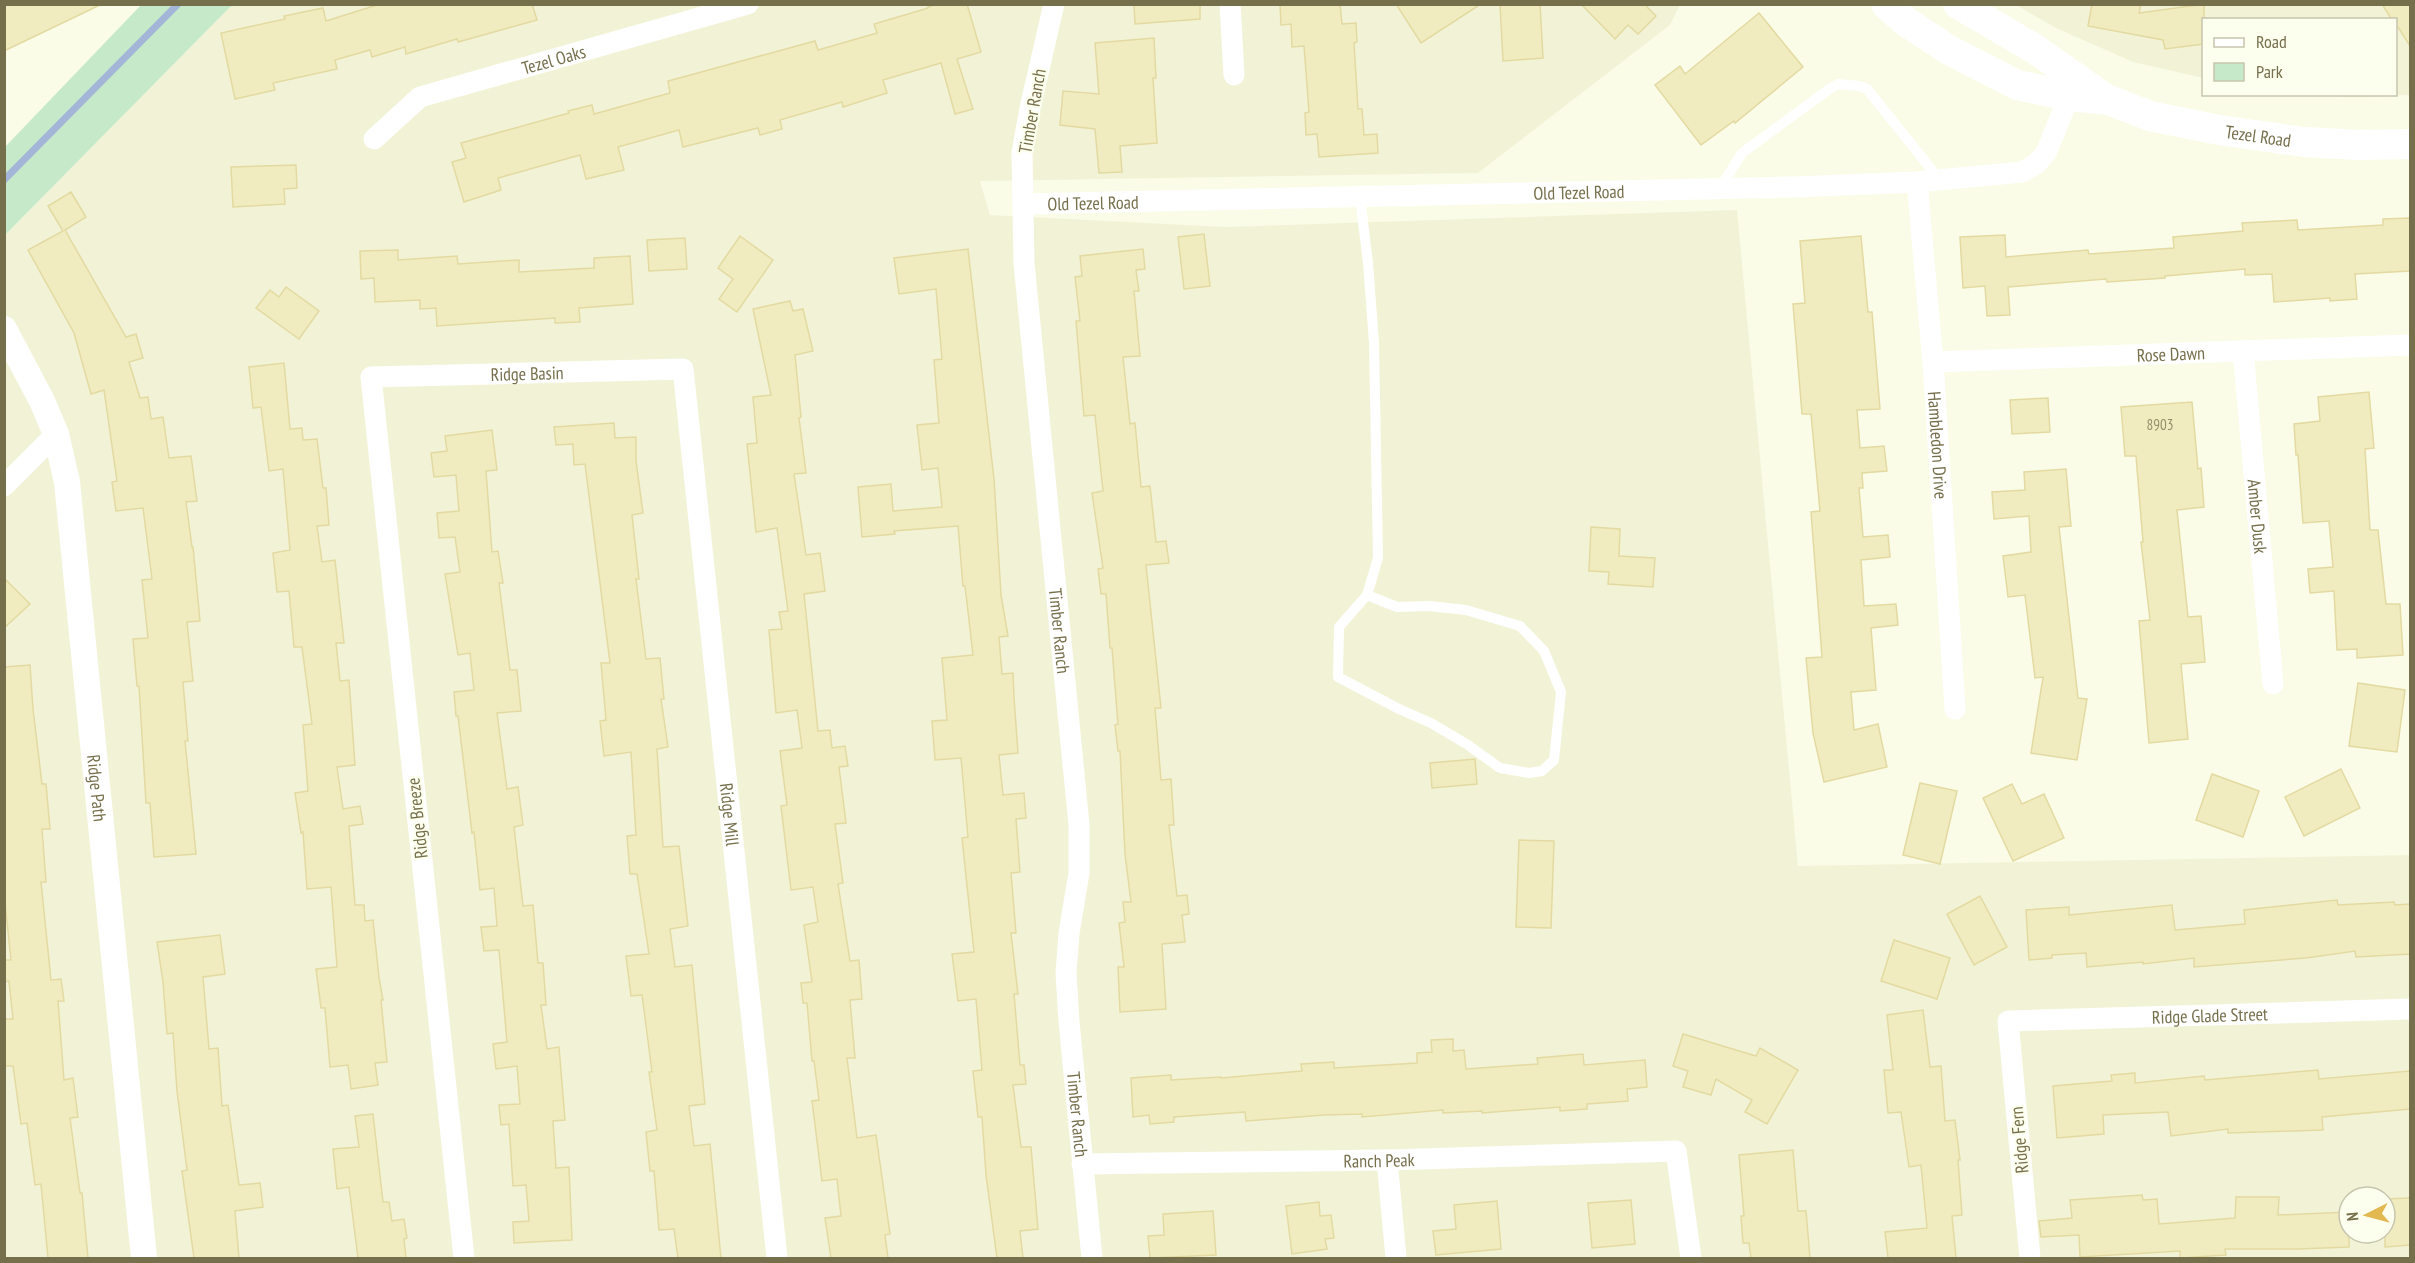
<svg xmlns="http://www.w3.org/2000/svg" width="2415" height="1263" font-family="'PT Sans Narrow',sans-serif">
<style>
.residential{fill:#f2f3d6;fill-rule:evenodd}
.green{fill:#c6eac9}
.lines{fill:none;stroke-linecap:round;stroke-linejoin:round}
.stream{stroke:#a3b6d7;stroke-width:7}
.building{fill:#f1ebc0;stroke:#e3daa1;stroke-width:1.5}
.service{stroke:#fff;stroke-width:10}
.minor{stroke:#fff;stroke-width:21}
.tertiary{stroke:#fff;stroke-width:26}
.secondary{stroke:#fff;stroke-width:30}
.labels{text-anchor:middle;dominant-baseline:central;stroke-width:4.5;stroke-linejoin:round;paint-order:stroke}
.number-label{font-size:15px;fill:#958e69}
.street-label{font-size:18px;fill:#766f4c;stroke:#fdffee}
</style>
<rect width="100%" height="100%" fill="#fafce8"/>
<!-- residential -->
<g class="residential">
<path d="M 238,5 L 1680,5 L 1670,25 L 1478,173 L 980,181 L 990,215 L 1226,227 L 1737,210 L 1798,866 L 2410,855 L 2410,1258 L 5,1258 L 5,235 L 230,7 ZM 2349,1197 L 2385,1197 L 2385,1233 L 2349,1233 Z"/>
<polygon points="2016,5 2410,5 2410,95 2351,97 2330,95 2396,94 2396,20 2204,20 2203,78 2133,62 2056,28"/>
</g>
<!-- green -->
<polygon class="green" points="141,5 238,5 230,7 5,235 5,147"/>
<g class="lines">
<!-- stream -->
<polyline class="stream" points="4,180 178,4"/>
</g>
<!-- building -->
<g class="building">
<polygon points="4,4 102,4 4,51"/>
<polygon points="380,4 532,4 537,20 458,42 457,39 406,54 405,47 372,57 370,50 335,60 337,69 273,83 275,90 235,99 221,33 285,19 284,16 323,8 326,21"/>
<polygon points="935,4 967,4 981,52 957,59 973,109 955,114 941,63 883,80 887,93 843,107 842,102 780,120 782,129 760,135 758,128 683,147 679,130 618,147 624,170 586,179 580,155 498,178 501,190 464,202 452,162 466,158 461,143 569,113 568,111 592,105 594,114 670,93 668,81 815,41 818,50 877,33 874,24 925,9"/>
<polygon points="1134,4 1200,4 1200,19 1135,24"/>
<polygon points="1280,4 1340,4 1342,24 1356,23 1357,42 1354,43 1358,109 1362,109 1364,135 1377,134 1378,153 1319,157 1317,134 1306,135 1305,113 1309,112 1304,46 1292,47 1291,24 1281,25"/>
<polygon points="1396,4 1481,4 1421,43"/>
<polygon points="1500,4 1540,4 1543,58 1503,61"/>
<polygon points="1581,4 1649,4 1647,7 1656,16 1638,34 1628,25 1615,39"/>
<polygon points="2092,4 2141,4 2139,13 2204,4 2204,44 2165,49 2163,40 2088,26"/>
<polygon points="2382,4 2410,4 2410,46 2396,24 2396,20 2392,20"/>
<polygon points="1759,13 1803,67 1735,123 1734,121 1701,145 1655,85 1680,66 1685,74"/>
<polygon points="1154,38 1156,78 1153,78 1157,143 1120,146 1122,172 1099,173 1095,129 1060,125 1063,91 1099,94 1095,43"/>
<polygon points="296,165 297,188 284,189 285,204 233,207 231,167"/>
<polygon points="71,192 86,217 65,230 126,337 136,334 143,358 129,362 140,398 148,397 151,419 163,417 169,458 191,456 197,501 186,502 192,547 193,547 200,621 187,622 193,681 183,682 188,741 185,741 196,854 154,857 150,803 146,803 139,686 137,686 133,639 148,638 142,580 152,579 143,508 116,511 112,482 117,481 104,390 91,394 74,333 28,250 63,231 48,206"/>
<polygon points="2410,218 2410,271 2355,274 2357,299 2330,301 2330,298 2274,302 2272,274 2245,275 2245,269 2165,276 2165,278 2107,282 2106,279 2008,287 2010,315 1987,316 1985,286 1963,288 1960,237 2005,235 2006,257 2088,250 2089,254 2174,248 2173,237 2243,231 2242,223 2297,220 2298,230 2383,225 2383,219"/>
<polygon points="1204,234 1210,286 1184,289 1178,237"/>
<polygon points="740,236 773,260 737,312 719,299 733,279 718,268"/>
<polygon points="1861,236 1868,312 1872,312 1880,409 1857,410 1860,448 1884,446 1887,471 1862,473 1863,488 1859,488 1863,537 1888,535 1890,557 1861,560 1864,606 1896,604 1898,625 1871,628 1876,690 1851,692 1854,730 1878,724 1887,767 1824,782 1813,733 1806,658 1822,657 1811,512 1820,511 1811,414 1802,414 1793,304 1805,303 1800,241"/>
<polygon points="685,238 687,269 649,271 647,240"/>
<polygon points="968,249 994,479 1001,595 1008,636 999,637 1002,674 1013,673 1014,698 1018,753 999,755 1003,795 1024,793 1026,818 1016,819 1020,872 1011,873 1016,933 1011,933 1018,994 1014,994 1020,1065 1024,1065 1026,1084 1013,1085 1021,1147 1031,1147 1038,1229 1020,1231 1023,1258 997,1258 986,1175 982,1117 978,1117 973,1071 982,1070 976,999 958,1001 952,954 974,952 962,838 968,837 961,758 935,760 932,721 947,720 942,658 973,655 965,586 963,586 958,526 894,531 895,534 862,537 858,487 891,484 893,511 942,507 938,468 922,470 917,425 939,423 934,360 942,359 936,289 899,294 894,258"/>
<polygon points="1143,249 1145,269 1136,270 1139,291 1134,291 1140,356 1123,357 1130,424 1135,423 1141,487 1150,486 1156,542 1166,541 1169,563 1146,565 1161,708 1155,708 1161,780 1171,779 1174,825 1169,825 1177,896 1187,895 1189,914 1182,915 1185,942 1162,944 1166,1009 1120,1012 1118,967 1124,967 1119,923 1125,922 1123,902 1131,902 1125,854 1120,751 1118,751 1115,725 1118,724 1112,648 1110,648 1106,594 1101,594 1098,569 1103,568 1092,493 1103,491 1095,415 1084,416 1076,321 1080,321 1075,277 1082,276 1080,256"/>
<polygon points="398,250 398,260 457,256 458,264 519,260 519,272 594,268 594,258 630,256 633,304 579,308 580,322 555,323 555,318 437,326 436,308 420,309 420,300 375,302 374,278 361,279 360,251"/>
<polygon points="286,287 319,311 299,339 256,308 270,290 279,297"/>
<polygon points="790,301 793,311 803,309 813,351 795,355 801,417 799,418 806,473 794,474 806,555 820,553 825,591 804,594 818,731 830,730 832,748 845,746 848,766 839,767 846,823 835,824 843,883 838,884 850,961 859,960 862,999 850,1000 855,1058 847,1058 857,1138 876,1135 890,1234 885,1235 888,1258 831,1258 825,1218 841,1216 837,1179 822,1181 812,1101 819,1100 814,1061 812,1061 807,1003 803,1003 801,983 812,982 804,925 818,922 813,887 791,890 781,806 787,805 780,751 802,748 797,710 776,713 769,630 782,629 779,612 788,611 777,528 756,532 747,444 757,443 753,397 771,395 753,309"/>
<polygon points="284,363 290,429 302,428 303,440 317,439 323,488 326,488 329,525 317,526 322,562 335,560 344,643 336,643 340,681 349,680 355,765 337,767 343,809 360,806 363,824 349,826 355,905 364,905 365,921 373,920 379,978 383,1000 381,1000 387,1062 375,1063 378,1085 351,1089 348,1065 330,1067 325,1008 321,1008 316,969 337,967 331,887 307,889 303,832 301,833 295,793 308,791 303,725 312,724 302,647 294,647 289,591 277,592 273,553 290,550 283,469 269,471 261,407 253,408 249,367"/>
<polygon points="2369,392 2374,448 2365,449 2370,530 2378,530 2386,604 2400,604 2403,655 2357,658 2357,649 2337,650 2334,591 2310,593 2308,569 2333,567 2329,521 2303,523 2298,455 2296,455 2294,424 2320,421 2318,397"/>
<polygon points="2048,398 2050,432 2012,434 2010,400"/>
<polygon points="2192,402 2198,469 2201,468 2204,507 2177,510 2188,617 2201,616 2205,662 2181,664 2188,739 2149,743 2139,621 2150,620 2141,542 2143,542 2136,456 2125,456 2121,407"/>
<polygon points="614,423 615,438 636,437 636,461 643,513 632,515 639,579 636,579 646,659 660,658 664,699 661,699 668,747 657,749 663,847 679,846 688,926 670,929 675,967 692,965 705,1104 689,1106 694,1146 710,1144 721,1258 678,1258 674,1229 659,1230 654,1171 650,1171 646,1132 657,1130 649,1072 652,1072 642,995 631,996 626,956 649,954 637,874 630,874 627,836 636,835 631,752 604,756 600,721 606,720 601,663 610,663 585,464 574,465 573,444 556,445 554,427"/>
<polygon points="492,430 497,470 486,471 492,552 498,551 503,583 499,583 510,670 517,670 521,711 497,713 507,789 518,787 523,825 514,827 523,906 533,905 538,963 543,963 546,1005 541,1005 547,1049 559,1047 565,1120 553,1121 556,1168 569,1167 572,1240 514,1243 513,1222 529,1221 526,1185 513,1186 509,1124 501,1125 499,1105 520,1104 517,1066 496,1069 493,1044 507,1042 499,950 484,951 481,927 497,926 494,888 480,890 474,832 472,833 458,716 456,716 454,692 474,690 470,653 458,655 445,574 460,572 455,537 439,538 437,513 459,511 456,475 434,477 431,453 447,451 445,436"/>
<polygon points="2066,469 2071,526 2059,527 2078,698 2087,699 2077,760 2031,753 2043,677 2035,678 2025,595 2008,597 2003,556 2031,552 2029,516 1994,519 1992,492 2025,490 2024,472"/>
<polygon points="1591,527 1620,529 1619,556 1655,558 1653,587 1608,584 1609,572 1589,571"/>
<polygon points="4,578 30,604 4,628"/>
<polygon points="30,665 33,709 42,784 46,784 50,829 42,829 46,882 41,882 51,980 61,979 64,1001 58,1001 64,1080 73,1078 78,1117 70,1118 80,1193 82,1193 88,1258 48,1258 41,1184 35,1185 27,1123 21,1124 13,1066 5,1066 4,1019 13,1019 9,981 4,982 4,960 11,960 4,893 4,667"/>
<polygon points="2358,683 2405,690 2397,752 2349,746"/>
<polygon points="1475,759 1477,784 1432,788 1430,763"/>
<polygon points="2341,769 2360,808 2304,836 2285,797"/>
<polygon points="2212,774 2259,791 2243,837 2196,820"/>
<polygon points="1920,783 1957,791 1940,864 1903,855"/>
<polygon points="2012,784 2022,804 2044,794 2064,838 2013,861 1983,798"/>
<polygon points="1519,840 1554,841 1551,928 1516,927"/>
<polygon points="1980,896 2007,947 1974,965 1947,914"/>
<polygon points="2337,900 2338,905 2394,902 2395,905 2410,904 2410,954 2356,957 2355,951 2306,958 2194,967 2194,958 2143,964 2143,962 2087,967 2086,953 2052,955 2052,958 2029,960 2026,910 2069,907 2069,915 2172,905 2175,930 2245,924 2244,910"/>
<polygon points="220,935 225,974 203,977 209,1049 218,1048 222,1106 228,1105 239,1185 260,1183 263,1207 235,1211 239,1258 194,1258 182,1171 187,1170 177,1091 173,1033 167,1034 163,982 157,942"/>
<polygon points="1894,940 1950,958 1937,999 1881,981"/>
<polygon points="1923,1010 1930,1067 1941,1066 1945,1121 1955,1120 1960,1160 1958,1160 1962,1215 1952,1216 1956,1258 1888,1258 1885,1232 1927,1228 1921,1165 1909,1167 1901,1112 1888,1113 1884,1070 1893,1070 1887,1015"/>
<polygon points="1683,1034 1756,1056 1760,1048 1798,1070 1767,1124 1745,1112 1752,1100 1716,1079 1711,1095 1683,1087 1688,1071 1673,1066"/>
<polygon points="1453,1039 1453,1051 1464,1050 1466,1069 1538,1064 1537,1058 1583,1054 1584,1065 1645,1060 1647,1087 1627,1089 1628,1101 1587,1104 1587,1109 1560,1111 1560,1107 1482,1113 1482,1111 1443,1113 1443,1110 1362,1117 1362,1114 1324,1115 1246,1121 1245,1112 1174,1117 1174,1122 1150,1124 1149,1115 1133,1117 1131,1078 1171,1075 1171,1080 1221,1077 1221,1078 1302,1071 1301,1064 1334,1062 1334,1068 1417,1063 1417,1053 1432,1052 1431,1040"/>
<polygon points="2318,1070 2319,1079 2410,1071 2410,1109 2322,1117 2323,1130 2228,1133 2228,1129 2171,1136 2168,1112 2103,1115 2104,1134 2057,1138 2053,1086 2112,1081 2111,1075 2135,1073 2135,1083 2204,1076 2205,1080"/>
<polygon points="373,1114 383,1202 389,1202 392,1221 404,1219 407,1238 404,1239 406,1258 358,1258 349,1187 337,1189 333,1149 359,1147 355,1116"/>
<polygon points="1793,1150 1798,1211 1806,1211 1810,1258 1751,1258 1749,1243 1743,1243 1741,1216 1744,1216 1739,1155"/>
<polygon points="2142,1195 2143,1200 2157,1199 2159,1224 2235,1218 2236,1197 2279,1197 2278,1215 2349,1212 2349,1247 2298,1249 2225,1249 2226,1255 2180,1258 2180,1251 2080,1257 2079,1235 2041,1237 2039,1221 2072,1218 2070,1200"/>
<polygon points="2410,1198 2410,1245 2385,1247 2385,1199"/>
<polygon points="1631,1200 1635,1244 1592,1248 1588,1203"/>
<polygon points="1497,1201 1501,1249 1436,1255 1433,1231 1456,1229 1454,1205"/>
<polygon points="1319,1202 1320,1216 1331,1215 1334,1238 1325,1239 1327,1249 1292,1254 1286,1206"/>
<polygon points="1213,1211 1216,1255 1150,1258 1148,1236 1164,1235 1163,1214"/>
</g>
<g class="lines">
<!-- service -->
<g class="service">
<polyline points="1720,188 1742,153 1828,90 1838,84 1859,86 1867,89 1940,180"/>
<polyline points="1360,197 1368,263 1374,343 1378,558 1367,595 1339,627 1338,677 1399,709 1431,723 1468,745 1500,768 1529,773 1542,771 1554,760 1561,692 1544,651 1520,626 1466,610 1429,606 1397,607 1367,595"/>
</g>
<!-- minor -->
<g class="minor">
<path id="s1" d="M 1054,4 L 1030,108 L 1022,153 L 1024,263 L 1079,825 L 1079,873 L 1069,933 L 1066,973 L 1069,1022 L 1092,1258"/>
<polyline points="1230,4 1234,75"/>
<path id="s2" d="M 374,139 L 420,97 L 748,4"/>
<path id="s3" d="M 1917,182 L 1933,362 L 1955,709"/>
<path id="s4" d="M 1024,204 L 1794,187 L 1917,182 L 2022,172 L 2036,164 L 2046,153 L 2074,84"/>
<path id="s5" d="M 2243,351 L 2273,684"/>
<path id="s6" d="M 1933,362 L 2410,345"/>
<polyline points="4,486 56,434"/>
<polyline points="1387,1160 1396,1258"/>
<path id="s7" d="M 1082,1164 L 1387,1160 L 1676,1151 L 1691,1258"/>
<path id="s8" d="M 464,1258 L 371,377 L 683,369 L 777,1258"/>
<path id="s9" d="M 2030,1258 L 2008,1021 L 2410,1009"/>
</g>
<!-- tertiary -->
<path class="tertiary" id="s10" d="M 4,329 L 42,401 L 56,434 L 67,482 L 144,1258"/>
<!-- secondary -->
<g class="secondary">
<path id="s11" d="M 1886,4 L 1905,21 L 1949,50 L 2017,85 L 2069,96 L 2109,100 L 2150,116 L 2219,130 L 2304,142 L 2360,145 L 2410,144"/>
<polyline points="1958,4 2035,49 2106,99"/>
</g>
</g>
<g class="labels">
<!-- number labels -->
<g class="number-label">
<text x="2160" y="424">8903</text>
</g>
<!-- street labels -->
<g class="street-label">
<text stroke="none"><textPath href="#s2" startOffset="201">Tezel Oaks</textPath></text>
<text transform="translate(1032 111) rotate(-80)">Timber Ranch</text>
<text stroke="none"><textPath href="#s11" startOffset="402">Tezel Road</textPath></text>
<text stroke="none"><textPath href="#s4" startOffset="555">Old Tezel Road</textPath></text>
<text stroke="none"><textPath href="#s4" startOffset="69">Old Tezel Road</textPath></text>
<text stroke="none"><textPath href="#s6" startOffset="238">Rose Dawn</textPath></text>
<text stroke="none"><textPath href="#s8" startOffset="1042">Ridge Basin</textPath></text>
<text stroke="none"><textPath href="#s3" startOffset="264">Hambledon Drive</textPath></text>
<text stroke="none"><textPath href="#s5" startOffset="166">Amber Dusk</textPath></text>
<text stroke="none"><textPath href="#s1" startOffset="632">Timber Ranch</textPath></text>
<text stroke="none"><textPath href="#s10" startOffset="474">Ridge Path</textPath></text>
<text stroke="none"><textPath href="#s8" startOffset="1646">Ridge Mill</textPath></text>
<text transform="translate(417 818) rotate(-96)">Ridge Breeze</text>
<text stroke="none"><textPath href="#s9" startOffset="440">Ridge Glade Street</textPath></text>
<text stroke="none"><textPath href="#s1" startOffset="1118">Timber Ranch</textPath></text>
<text transform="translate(2019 1140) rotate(-95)">Ridge Fern</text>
<text stroke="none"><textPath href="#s7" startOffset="297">Ranch Peak</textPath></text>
</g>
</g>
<!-- border -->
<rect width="2415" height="1263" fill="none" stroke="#766f4c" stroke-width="12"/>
<!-- legend -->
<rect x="2202" y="18" width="195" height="78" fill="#fdffee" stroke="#c7c5ad" stroke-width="1.5"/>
<rect x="2214" y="38" width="30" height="9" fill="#ffffff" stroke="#c7c5ad" stroke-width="1.5"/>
<text x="2256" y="48" font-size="18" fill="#766f4c">Road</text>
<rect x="2214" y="63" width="30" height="18" fill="#c6eac9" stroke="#c7c5ad" stroke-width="1.5"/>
<text x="2256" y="78" font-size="18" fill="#766f4c">Park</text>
<!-- north arrow -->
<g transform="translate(2367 1215) rotate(264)"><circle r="28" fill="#fdffee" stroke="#c7c5ad" stroke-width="1.5"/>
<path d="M0-4.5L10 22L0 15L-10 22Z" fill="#e2b851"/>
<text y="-9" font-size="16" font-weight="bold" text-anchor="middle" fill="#766f4c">N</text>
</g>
</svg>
